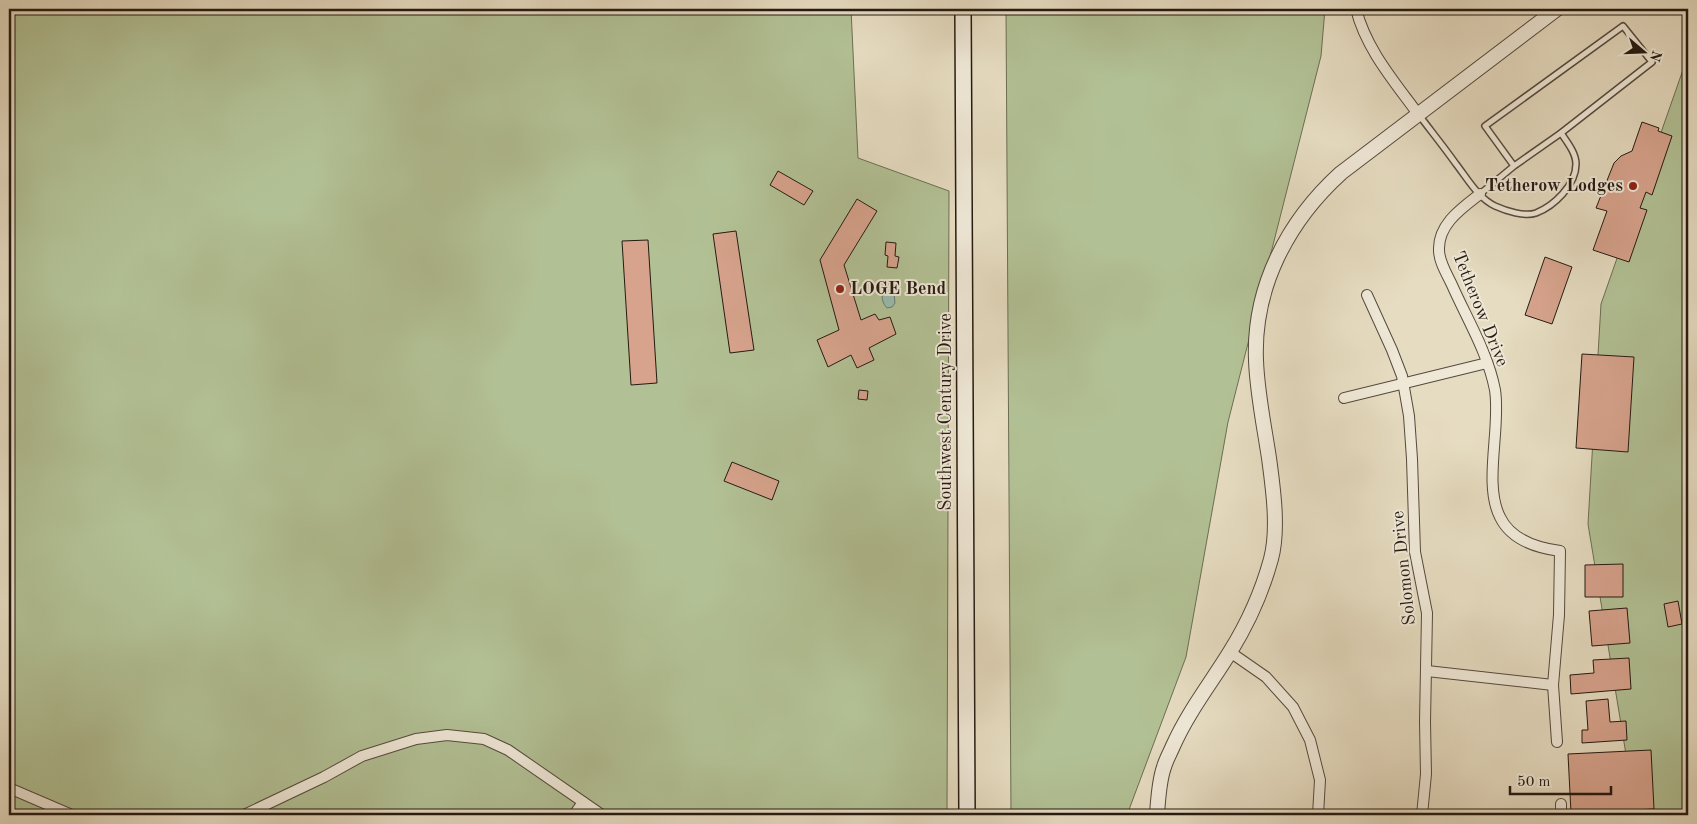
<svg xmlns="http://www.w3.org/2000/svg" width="1697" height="824" font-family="'Old Standard TT',serif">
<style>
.green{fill:#b2c195;stroke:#6c6e54}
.water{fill:#97bcad;stroke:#697b6f}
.building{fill:#d7a38d;stroke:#251a12}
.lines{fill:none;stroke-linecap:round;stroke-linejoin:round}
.service-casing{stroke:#554a3e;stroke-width:8}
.minor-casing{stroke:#554a3e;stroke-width:12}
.tertiary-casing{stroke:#554a3e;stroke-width:16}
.secondary-casing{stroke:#251a12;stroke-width:18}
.service{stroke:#efe8d7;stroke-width:5}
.minor{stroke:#efe8d7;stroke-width:10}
.tertiary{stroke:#efe8d7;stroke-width:14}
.secondary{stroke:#efe8d7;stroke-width:15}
.poi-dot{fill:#8f2418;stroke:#efe8d7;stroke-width:2}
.labels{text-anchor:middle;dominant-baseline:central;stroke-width:4;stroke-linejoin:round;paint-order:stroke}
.poi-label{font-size:18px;font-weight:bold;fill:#251a12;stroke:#efe8d7;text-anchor:end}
.street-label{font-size:18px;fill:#251a12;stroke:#efe8d7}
</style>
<rect width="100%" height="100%" fill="#e6dcc1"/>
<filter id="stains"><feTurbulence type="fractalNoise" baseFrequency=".004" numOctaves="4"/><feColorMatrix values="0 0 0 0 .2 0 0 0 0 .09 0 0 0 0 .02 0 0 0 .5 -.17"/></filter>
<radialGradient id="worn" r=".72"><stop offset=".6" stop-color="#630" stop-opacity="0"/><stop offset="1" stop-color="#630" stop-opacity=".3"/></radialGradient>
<!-- green -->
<g class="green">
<polygon points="9,9 851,9 858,158 949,191 947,815 9,815"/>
<polygon points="1006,9 1325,9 1321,56 1228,422 1186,657 1127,815 1011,815"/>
<polygon points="1688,61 1688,815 1636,815 1588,524 1601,304 1685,64"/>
</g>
<!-- water -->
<path class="water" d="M 892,282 L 894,283 L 897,287 L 894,294 L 895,303 L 892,307 L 887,308 C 879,300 881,286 892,282 Z"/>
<!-- building -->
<g class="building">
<polygon points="1642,122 1659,128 1658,131 1672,136 1652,195 1646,192 1640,208 1647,210 1629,262 1593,250 1607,211 1596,208 1614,163 1621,156 1632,151"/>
<polygon points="778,171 813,191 804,205 770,185"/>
<polygon points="857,199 877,211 844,265 861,320 875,314 879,320 890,317 896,334 869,348 874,360 857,368 851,355 828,367 817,340 839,330 820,260"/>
<polygon points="736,231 754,350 730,353 713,234"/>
<polygon points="648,240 657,383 631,385 622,241"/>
<polygon points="886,242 896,243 895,256 899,257 897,268 887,267 888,256 885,255"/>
<polygon points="1545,257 1572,267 1552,324 1525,315"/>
<polygon points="1582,354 1634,357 1628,452 1576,448"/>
<polygon points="859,390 868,391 867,400 858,399"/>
<polygon points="732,462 779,481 772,500 724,481"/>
<polygon points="1623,564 1623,597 1585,597 1585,565"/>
<polygon points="1678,601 1682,624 1668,627 1664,604"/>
<polygon points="1627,608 1630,643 1592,646 1589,611"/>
<polygon points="1629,658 1631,689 1571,694 1570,675 1594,673 1593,660"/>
<polygon points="1608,699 1610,722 1626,721 1627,740 1582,743 1582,730 1588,730 1586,701"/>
<polygon points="1651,750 1654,809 1571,813 1568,754"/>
</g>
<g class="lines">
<defs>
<g id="service">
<path d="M 1419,115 C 1431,131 1444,147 1456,164 C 1467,178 1478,198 1495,206 C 1506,211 1525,217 1536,213 C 1554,206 1576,185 1576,164 C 1576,153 1567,142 1561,133"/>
<polyline points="1480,194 1514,166 1561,133 1652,62 1623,26 1485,126 1514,166"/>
</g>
<g id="minor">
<path d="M 1356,9 C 1366,49 1394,81 1418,114"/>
<path d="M 1480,194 C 1462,208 1438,224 1439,250 C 1439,262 1447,274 1452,285 C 1467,319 1488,353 1495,390 C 1501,428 1483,484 1500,517 C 1511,540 1537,548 1560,551 L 1559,615 L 1553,685 L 1557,742"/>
<polyline points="1367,295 1392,350 1402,376 1409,416 1412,459 1415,552 1427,613 1425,722 1426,774 1422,815"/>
<polyline points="1344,398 1487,363"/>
<polyline points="1230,652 1266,677 1293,707 1310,740 1320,780 1318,815"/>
<polyline points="1427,671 1553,685"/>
<polyline points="9,788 72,815"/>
<polyline points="1561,804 1561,815"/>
<polyline points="244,815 324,777 362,756 416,739 447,735 484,739 508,750 602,815"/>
<polyline points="574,815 583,802"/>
</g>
<path id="tertiary" d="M 1157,815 C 1158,800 1159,781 1164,767 C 1166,760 1170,753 1173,746 C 1188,712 1211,683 1230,652 C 1248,623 1262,592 1271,559 C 1279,529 1273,488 1269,458 C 1264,425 1257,392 1256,360 C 1253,287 1288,221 1341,173 L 1557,9"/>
<polyline id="secondary" points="963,9 967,815"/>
</defs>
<!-- service casing -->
<use href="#service" class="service-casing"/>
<!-- minor casing -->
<use href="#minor" class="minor-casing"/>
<!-- tertiary casing -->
<use href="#tertiary" class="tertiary-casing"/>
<!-- secondary casing -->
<use href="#secondary" class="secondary-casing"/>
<!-- service -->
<use href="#service" class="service"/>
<!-- minor -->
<use href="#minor" class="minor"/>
<!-- tertiary -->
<use href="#tertiary" class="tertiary"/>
<!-- secondary -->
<use href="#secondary" class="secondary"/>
</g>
<!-- markers -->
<g class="poi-dot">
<circle cx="1633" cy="186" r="5"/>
<circle cx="840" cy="289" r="5"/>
</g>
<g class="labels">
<!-- poi labels -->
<g class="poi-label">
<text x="1623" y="186">Tetherow Lodges</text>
<text x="850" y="289" text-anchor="start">LOGE Bend</text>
</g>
<!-- street labels -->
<g class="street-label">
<text transform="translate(1480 309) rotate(68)">Tetherow Drive</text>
<text transform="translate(946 412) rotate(-90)">Southwest Century Drive</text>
<text transform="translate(1404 568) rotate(-96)">Solomon Drive</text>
</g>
</g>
<!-- margin -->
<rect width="1697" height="824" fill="none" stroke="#e6dcc1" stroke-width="30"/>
<rect x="10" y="10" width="1677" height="804" fill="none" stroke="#251a12" stroke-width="2.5"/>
<rect x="15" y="15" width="1667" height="794" fill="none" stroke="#251a12"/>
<!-- north arrow -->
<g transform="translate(1644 52) rotate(109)" stroke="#efe8d7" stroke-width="4" paint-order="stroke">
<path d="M0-4L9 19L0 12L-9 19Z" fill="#251a12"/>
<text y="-8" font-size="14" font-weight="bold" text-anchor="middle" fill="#251a12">N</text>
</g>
<!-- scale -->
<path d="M1510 786v8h101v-8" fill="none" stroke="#251a12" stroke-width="2.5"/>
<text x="1517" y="786" font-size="15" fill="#251a12" stroke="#efe8d7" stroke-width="4" paint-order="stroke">50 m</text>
<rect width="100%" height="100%" filter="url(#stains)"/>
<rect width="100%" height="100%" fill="url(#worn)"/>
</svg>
